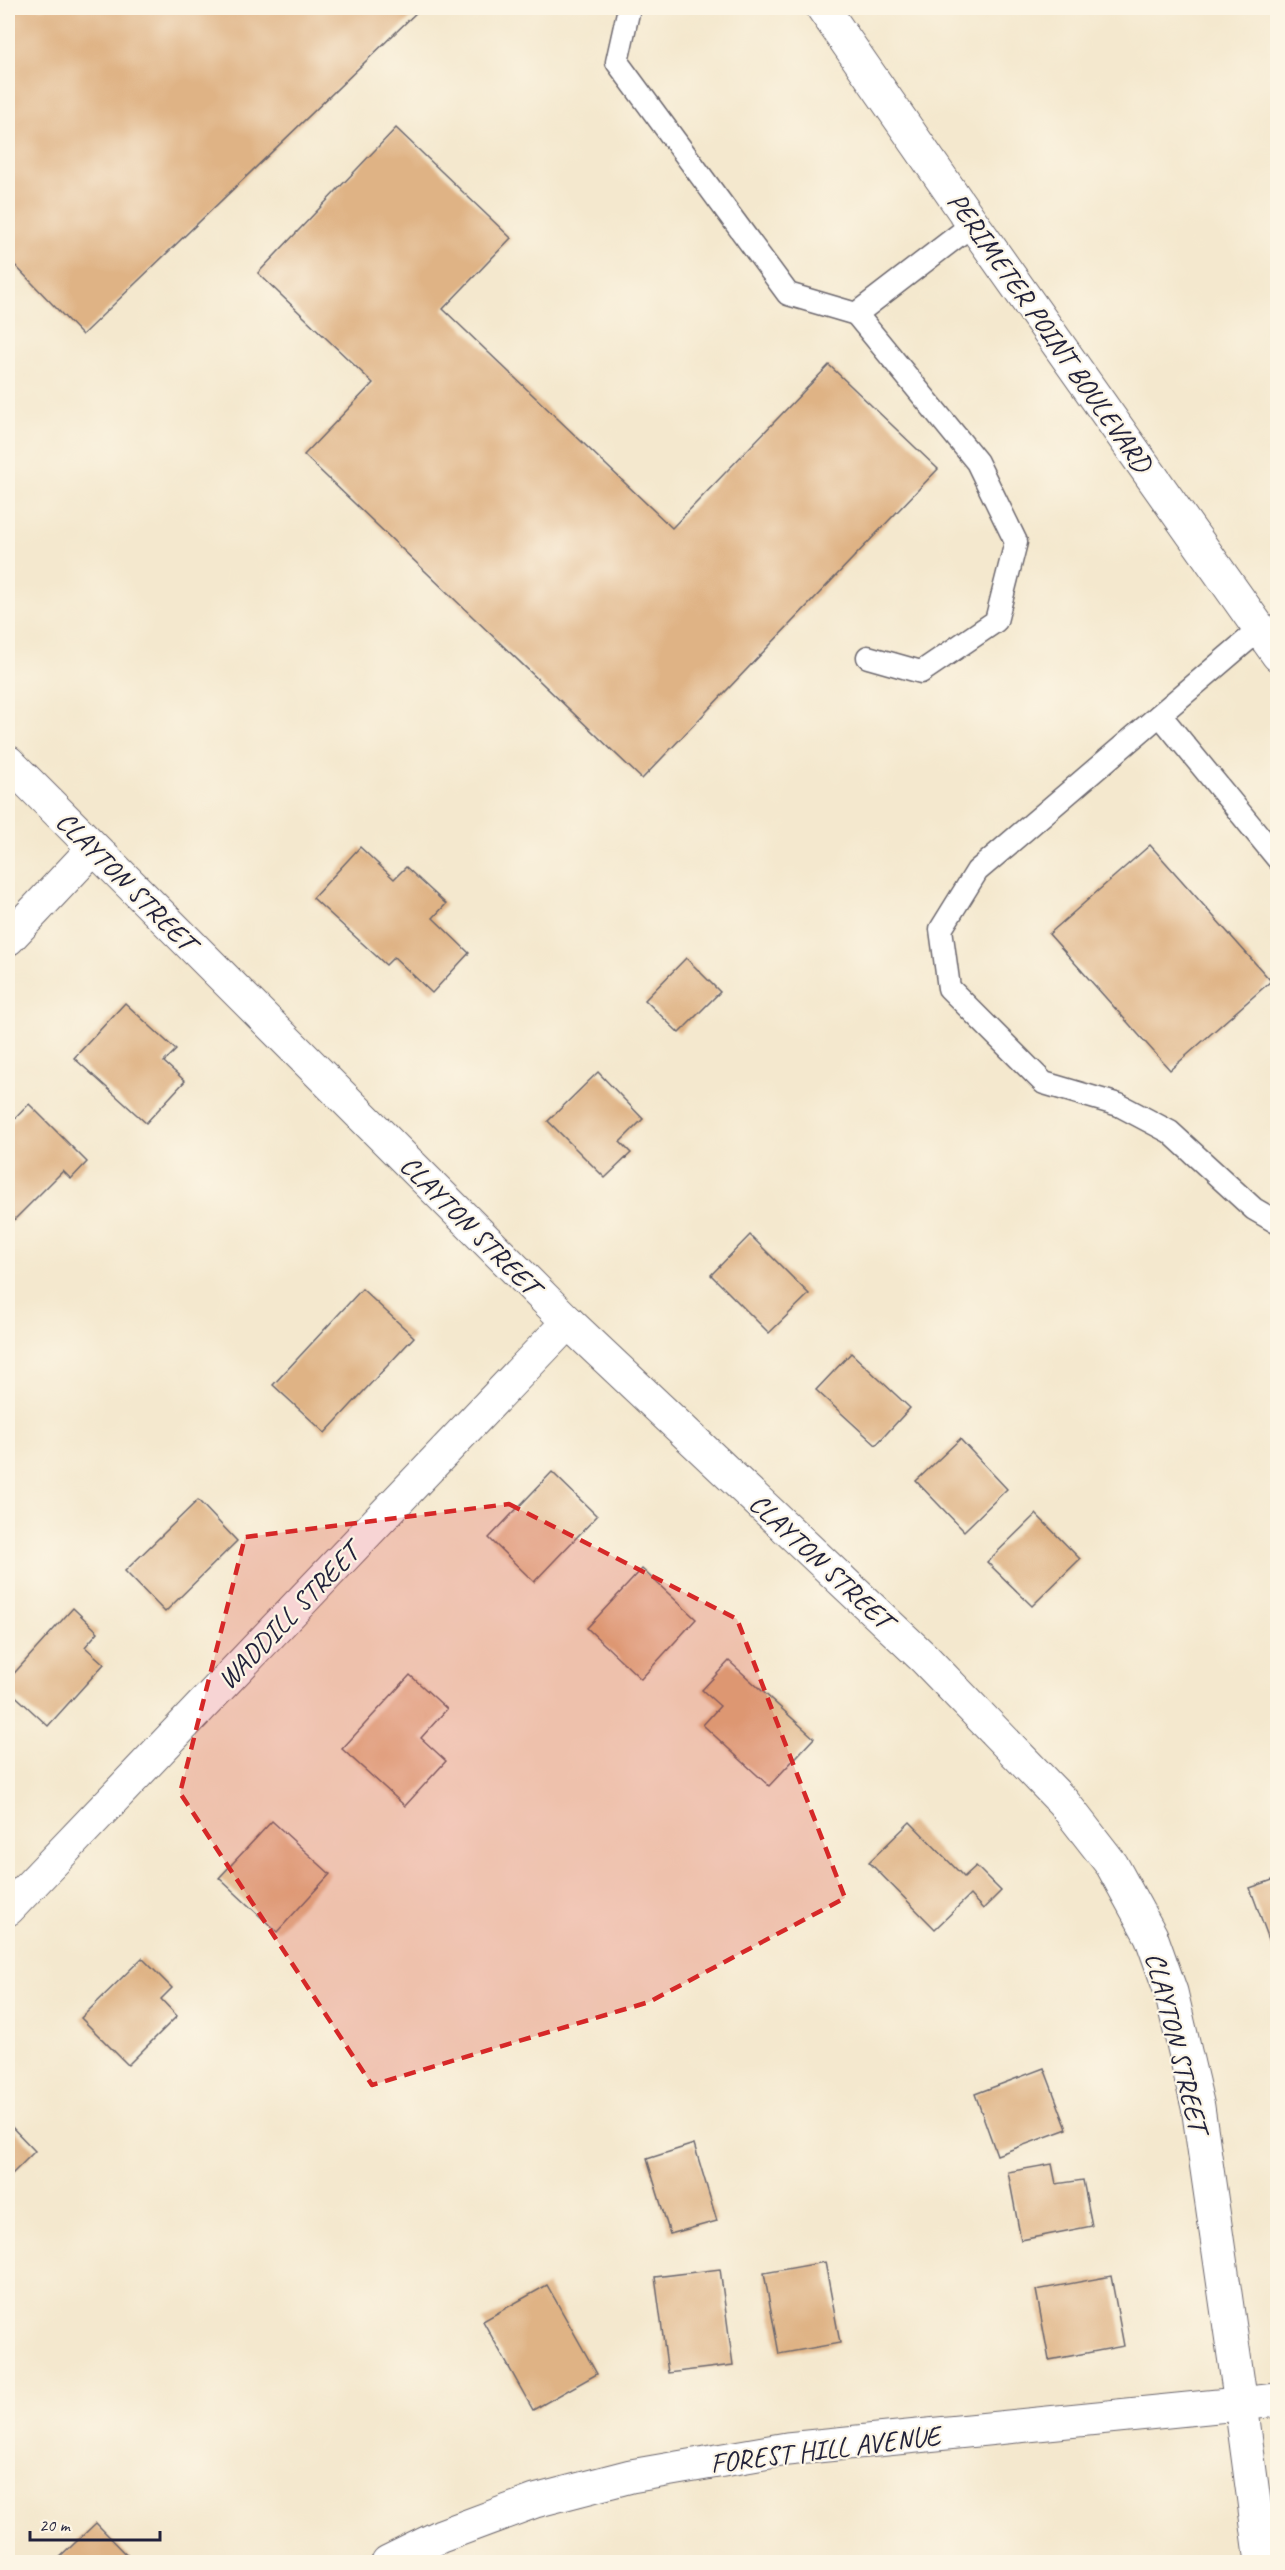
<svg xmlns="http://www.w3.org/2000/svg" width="1285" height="2570" font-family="Caveat,sans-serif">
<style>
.building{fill:#dfb385}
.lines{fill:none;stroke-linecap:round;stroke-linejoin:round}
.lane-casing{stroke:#6c676e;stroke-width:25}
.street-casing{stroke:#6c676e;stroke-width:35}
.secondary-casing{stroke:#6c676e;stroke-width:35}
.lane{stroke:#fff;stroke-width:22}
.street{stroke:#fff;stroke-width:33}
.secondary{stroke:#fff;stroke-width:33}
.marked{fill:#d62828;fill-opacity:0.2;stroke:#d62828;stroke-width:4.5;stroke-dasharray:12 8;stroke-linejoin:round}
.labels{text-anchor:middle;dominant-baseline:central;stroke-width:4.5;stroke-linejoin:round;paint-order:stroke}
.street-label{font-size:28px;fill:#22223b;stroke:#fcf5e5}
</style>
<rect width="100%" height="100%" fill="#fcf5e5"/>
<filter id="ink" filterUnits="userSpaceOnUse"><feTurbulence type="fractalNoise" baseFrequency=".0167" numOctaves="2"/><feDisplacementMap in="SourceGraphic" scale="12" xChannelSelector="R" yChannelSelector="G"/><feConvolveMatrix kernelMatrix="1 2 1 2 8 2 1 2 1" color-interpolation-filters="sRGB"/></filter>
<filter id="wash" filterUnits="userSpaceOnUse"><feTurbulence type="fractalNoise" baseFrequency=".008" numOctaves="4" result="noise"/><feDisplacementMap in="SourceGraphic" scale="24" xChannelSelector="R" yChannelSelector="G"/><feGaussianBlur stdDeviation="1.35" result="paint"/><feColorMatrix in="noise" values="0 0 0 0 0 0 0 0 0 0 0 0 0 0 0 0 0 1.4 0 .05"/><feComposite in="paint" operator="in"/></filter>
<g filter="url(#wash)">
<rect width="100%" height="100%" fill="#f4e8ce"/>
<g id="blocks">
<!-- building -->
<g class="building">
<polygon points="8,8 421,8 82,335 8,258"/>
<polygon points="396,128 511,238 443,309 672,528 829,365 938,469 642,779 304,455 373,383 258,273"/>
<polygon points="1150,845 1271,981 1170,1070 1049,934"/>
<polygon points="360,847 394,879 406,867 446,904 433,918 469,953 432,993 394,957 386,965 313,898"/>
<polygon points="686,958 720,992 679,1033 645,1000"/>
<polygon points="125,1003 176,1050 164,1062 185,1081 146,1123 74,1058"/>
<polygon points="598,1072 643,1119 620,1142 631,1153 605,1178 548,1121"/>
<polygon points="29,1104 87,1162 71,1179 63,1171 8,1226 8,1126"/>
<polygon points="750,1235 809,1294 769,1333 711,1275"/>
<polygon points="362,1289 414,1337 325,1433 273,1385"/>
<polygon points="851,1353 910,1408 876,1445 816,1390"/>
<polygon points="960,1439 1007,1489 964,1531 916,1481"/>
<polygon points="552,1472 597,1516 534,1582 489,1538"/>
<polygon points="198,1500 237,1541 165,1612 125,1571"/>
<polygon points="1036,1514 1080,1559 1032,1606 987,1562"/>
<polygon points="642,1569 696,1619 641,1679 587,1628"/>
<polygon points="73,1608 98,1632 85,1647 104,1664 48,1726 8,1689 8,1680"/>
<polygon points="729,1661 814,1738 769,1786 703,1725 720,1706 702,1690"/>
<polygon points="410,1675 447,1709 421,1738 446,1761 405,1806 342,1749"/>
<polygon points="272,1821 330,1874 277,1932 219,1878"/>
<polygon points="910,1822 964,1877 976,1866 1001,1891 983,1909 970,1895 935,1929 869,1862"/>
<polygon points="1278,1878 1278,1961 1277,1961 1250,1888"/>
<polygon points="142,1958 172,1988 161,1999 177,2016 128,2065 81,2018"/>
<polygon points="1044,2068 1067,2129 997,2155 975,2094"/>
<polygon points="8,2123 35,2151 8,2178"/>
<polygon points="694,2144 717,2221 670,2234 647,2159"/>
<polygon points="1052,2164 1056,2184 1083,2180 1092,2226 1021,2240 1008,2172"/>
<polygon points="825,2262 840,2343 779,2354 764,2273"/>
<polygon points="720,2269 733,2365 668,2373 655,2277"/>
<polygon points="1111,2276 1124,2346 1049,2360 1036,2290"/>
<polygon points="547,2285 597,2374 533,2410 483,2321"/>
<polygon points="96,2523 134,2562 55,2562"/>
</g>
</g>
</g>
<g filter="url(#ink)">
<use href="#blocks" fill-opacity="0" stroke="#6c676e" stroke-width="1.5"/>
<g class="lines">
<defs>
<g id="lane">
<polyline points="629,8 617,62 788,294 856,314 973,224"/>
<polyline points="856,314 977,462 1016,542 996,621 921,672 868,657"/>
<polyline points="1260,629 977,871 941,929 949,988 1044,1083 1119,1105 1170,1132 1254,1209 1278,1223"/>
<polyline points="1160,715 1278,859"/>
</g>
<g id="street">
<polyline points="8,762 568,1322 925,1659 1063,1802 1112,1865 1151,1936 1171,1992 1198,2107 1241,2404 1262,2562"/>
<polyline points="8,939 93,849"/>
<polyline points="8,1909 568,1322"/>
<polyline points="388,2562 441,2536 535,2501 631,2476 787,2449 1278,2400"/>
</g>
<polyline id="secondary" points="823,8 973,224 1278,655"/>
</defs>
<!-- lane casing -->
<use href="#lane" class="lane-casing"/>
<!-- street casing -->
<use href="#street" class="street-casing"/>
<!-- secondary casing -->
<use href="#secondary" class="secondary-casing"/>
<!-- lane -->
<use href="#lane" class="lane"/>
<!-- street -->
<use href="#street" class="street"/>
<!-- secondary -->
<use href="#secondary" class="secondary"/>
</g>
</g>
<!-- marked area -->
<path class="marked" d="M 509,1504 L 737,1619 L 845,1898 L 649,2002 L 372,2085 L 180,1793 L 245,1537 Z"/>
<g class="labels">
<!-- street labels -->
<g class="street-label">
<text transform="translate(1050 332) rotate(55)">PERIMETER POINT BOULEVARD</text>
<text transform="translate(126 881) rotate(45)">CLAYTON STREET</text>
<text transform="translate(470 1225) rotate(45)">CLAYTON STREET</text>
<text transform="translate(821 1561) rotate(43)">CLAYTON STREET</text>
<text transform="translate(288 1616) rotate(-46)">WADDILL STREET</text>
<text transform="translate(1177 2042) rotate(76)">CLAYTON STREET</text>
<text transform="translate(825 2449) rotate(-7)">FOREST HILL AVENUE</text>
</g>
</g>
<!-- margin -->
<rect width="1285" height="2570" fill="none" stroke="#fcf5e5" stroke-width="30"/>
<!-- scale -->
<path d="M30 2531v9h130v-9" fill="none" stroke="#22223b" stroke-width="3"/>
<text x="39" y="2531" font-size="18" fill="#22223b" stroke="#fcf5e5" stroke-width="4.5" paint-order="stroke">20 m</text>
</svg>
